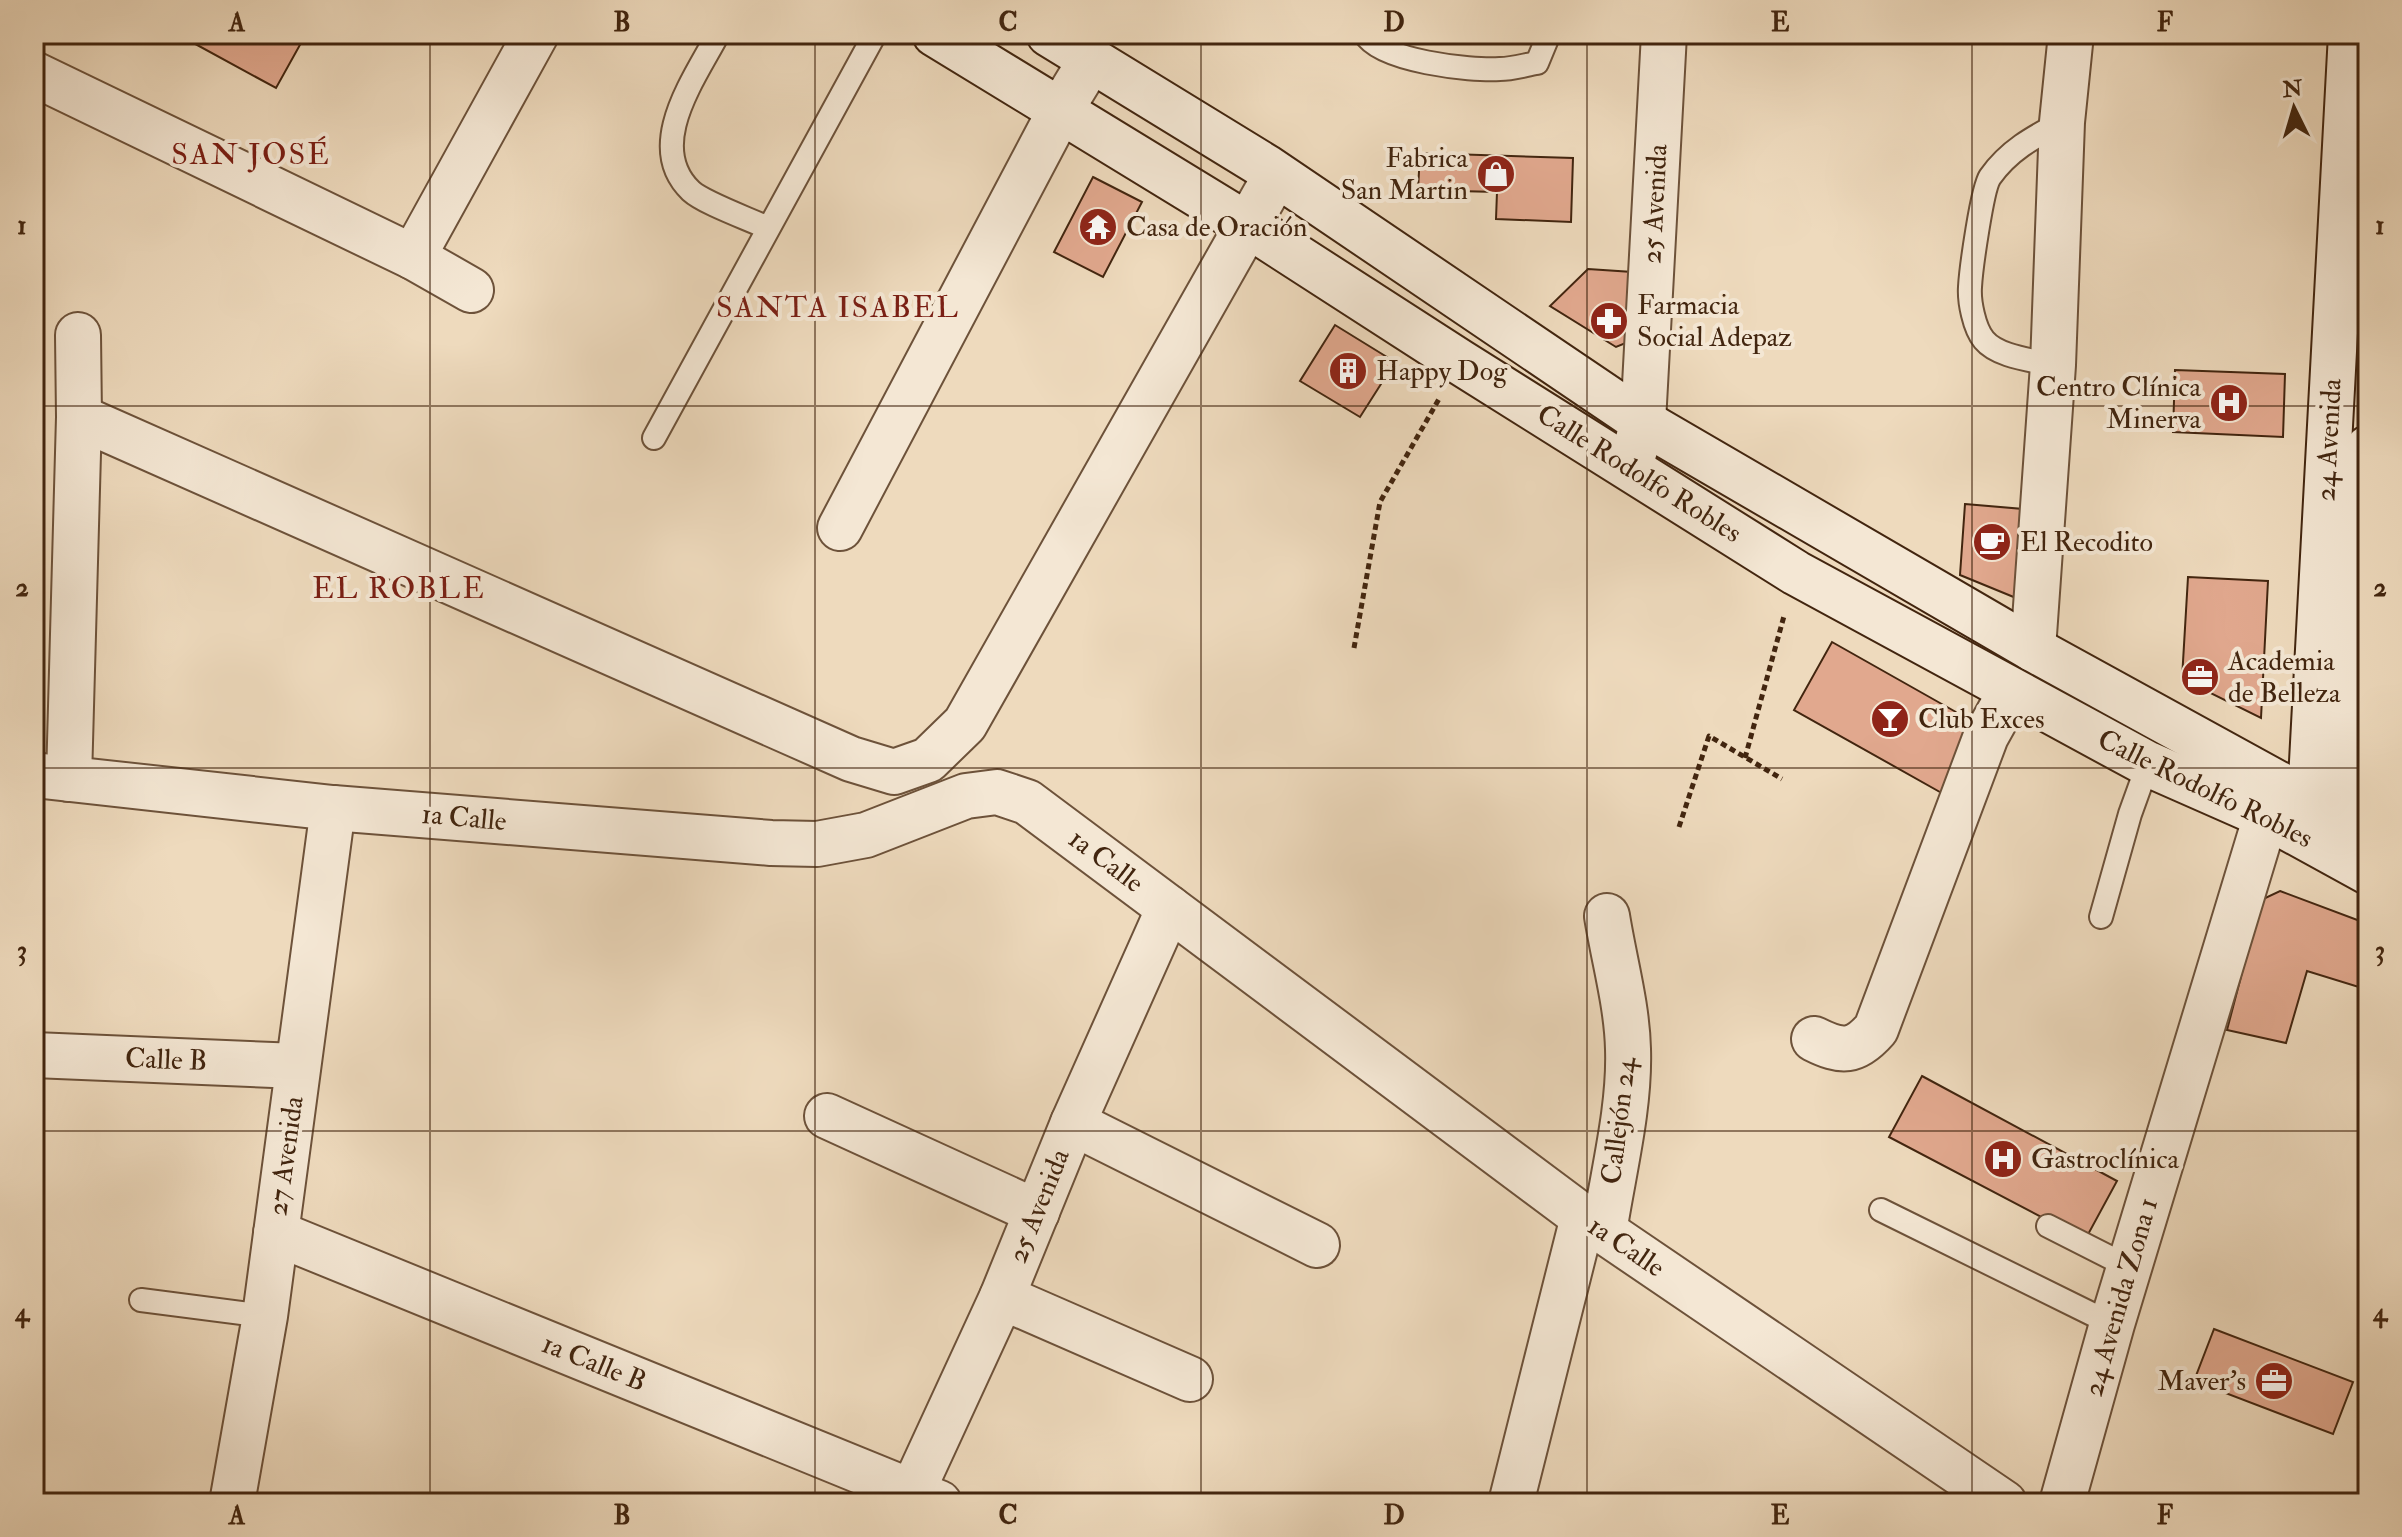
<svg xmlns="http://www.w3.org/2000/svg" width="2402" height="1537" font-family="'IM FELL Double Pica',serif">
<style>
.building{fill:#e1a88e;stroke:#42250f;stroke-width:2}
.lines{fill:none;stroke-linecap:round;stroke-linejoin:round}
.lane-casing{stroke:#6d523a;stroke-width:26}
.street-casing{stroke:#6d523a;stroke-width:48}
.secondary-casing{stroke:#42250f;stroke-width:48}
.path{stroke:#42250f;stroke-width:5;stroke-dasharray:6 4;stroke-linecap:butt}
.lane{stroke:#f4e7d4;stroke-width:22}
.street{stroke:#f4e7d4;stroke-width:44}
.secondary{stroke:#f4e7d4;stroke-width:44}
.grid{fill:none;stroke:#42250f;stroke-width:2;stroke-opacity:0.55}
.labels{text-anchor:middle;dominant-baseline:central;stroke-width:8;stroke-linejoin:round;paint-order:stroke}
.poi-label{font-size:28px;fill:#42250f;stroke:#f4e7d4;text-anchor:start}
.street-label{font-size:28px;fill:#42250f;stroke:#f4e7d4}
.neighbourhood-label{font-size:30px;letter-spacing:2px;fill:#7a1f14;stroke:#f4e7d4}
.neatline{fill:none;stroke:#42250f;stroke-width:3}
.grid-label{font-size:26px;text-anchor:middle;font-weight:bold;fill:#42250f}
</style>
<rect width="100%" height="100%" fill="#eedabd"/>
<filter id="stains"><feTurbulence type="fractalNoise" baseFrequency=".0025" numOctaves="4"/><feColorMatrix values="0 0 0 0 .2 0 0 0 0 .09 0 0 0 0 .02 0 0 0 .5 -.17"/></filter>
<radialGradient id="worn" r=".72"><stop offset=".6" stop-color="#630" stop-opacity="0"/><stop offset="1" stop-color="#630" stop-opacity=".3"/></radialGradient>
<!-- building -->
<g class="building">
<polygon points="177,34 306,34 276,88"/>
<polygon points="1420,153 1573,158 1571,222 1496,219 1497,192 1418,190"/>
<polygon points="1093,177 1142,202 1103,277 1054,252"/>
<polygon points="1588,269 1647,273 1643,336 1616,347 1550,306"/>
<polygon points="1335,325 1395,362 1360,417 1300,381"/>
<polygon points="2175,370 2285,374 2283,437 2173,432"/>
<polygon points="1965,504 2023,509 2016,598 1960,575"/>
<polygon points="2188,577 2268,581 2261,718 2182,679"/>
<polygon points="1832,642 1986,729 1947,796 1794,710"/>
<polygon points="2280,891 2368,924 2368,971 2362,988 2307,971 2286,1043 2227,1030 2261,900"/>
<polygon points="1922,1076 2117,1181 2085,1240 1889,1137"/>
<polygon points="2214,1329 2353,1382 2333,1434 2194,1381"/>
</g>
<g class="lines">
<defs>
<g id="lane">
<path d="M 718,34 C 695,78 644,146 691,191 C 704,203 749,219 768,228"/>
<path d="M 1365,34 C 1380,61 1470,71 1500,69 C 1512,69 1525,65 1537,63 L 1549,34"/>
<path d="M 2053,365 C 2033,360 1998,357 1984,340 C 1974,328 1969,301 1970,287 C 1971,269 1982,189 1990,177 C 2009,150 2034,137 2062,122"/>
<polyline points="654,438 875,34"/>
<polyline points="2101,917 2130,814 2148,764"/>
<polyline points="1881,1210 2112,1324"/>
<polyline points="2048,1226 2129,1267"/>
<polyline points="141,1300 265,1316"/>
</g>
<g id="street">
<polyline points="34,74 413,257 471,290"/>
<polyline points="413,257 536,34"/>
<polyline points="79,417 851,759 894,772 928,760 965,724 1276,175"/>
<polyline points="1630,467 1643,422 1664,34"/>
<polyline points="840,528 1060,111 1091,60"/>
<polyline points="2033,649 2053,365 2062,122 2071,34"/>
<polyline points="34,775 333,808 771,843 817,844 866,835 966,796 997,792 1027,802 1583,1217 2004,1503"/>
<polyline points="69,779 79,417 78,335"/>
<path d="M 1814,1039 C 1842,1053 1855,1053 1876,1029 L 1986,736 L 2011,691"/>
<polyline points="34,1055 298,1066"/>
<polyline points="827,1116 1037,1212"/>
<polyline points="1073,1123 1317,1245"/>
<path d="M 1604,1232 C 1613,1173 1630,1108 1628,1049 C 1627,1005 1614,960 1607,916"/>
<polyline points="276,1233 939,1503"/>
<polyline points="1002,1297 1190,1379"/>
<polyline points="232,1503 265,1316 333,808"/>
<polyline points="907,1503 1002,1297 1073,1123 1169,908"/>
<polyline points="1511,1503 1583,1217"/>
<polyline points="2062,1503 2112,1324 2266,816"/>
</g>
<g id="secondary">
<polyline points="935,34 1246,224 1460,362 1796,573 2148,764 2266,816 2368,872"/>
<polyline points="1049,34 1266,167 1643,422 2033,649 2368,833"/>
<polyline points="2310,799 2351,34"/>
<polyline points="2334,846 2346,823 2368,448"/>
</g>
</defs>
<!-- lane casing -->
<use href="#lane" class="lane-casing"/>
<!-- street casing -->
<use href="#street" class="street-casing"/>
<!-- secondary casing -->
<use href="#secondary" class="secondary-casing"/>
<!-- path -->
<g class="path">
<polyline points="1354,648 1380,502 1439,399"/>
<polyline points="1745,758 1784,616"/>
<polyline points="1679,827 1709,736 1782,779"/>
</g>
<!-- lane -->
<use href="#lane" class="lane"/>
<!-- street -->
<use href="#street" class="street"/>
<!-- secondary -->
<use href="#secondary" class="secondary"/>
</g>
<!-- grid -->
<path class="grid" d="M 430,34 L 430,1503M 815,34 L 815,1503M 1201,34 L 1201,1503M 1587,34 L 1587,1503M 1972,34 L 1972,1503M 34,406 L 2368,406M 34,768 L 2368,768M 34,1131 L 2368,1131"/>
<!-- icons -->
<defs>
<symbol id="shop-disc" viewBox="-11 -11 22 22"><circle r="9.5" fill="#8f2418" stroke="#f4e7d4"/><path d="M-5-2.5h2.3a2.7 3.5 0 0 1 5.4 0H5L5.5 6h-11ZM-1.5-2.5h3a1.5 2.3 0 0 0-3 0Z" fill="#fff"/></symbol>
<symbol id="temple-disc" viewBox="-11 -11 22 22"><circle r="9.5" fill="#8f2418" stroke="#f4e7d4"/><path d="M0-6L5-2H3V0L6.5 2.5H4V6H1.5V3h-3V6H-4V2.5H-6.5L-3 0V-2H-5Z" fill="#fff"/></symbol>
<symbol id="pharmacy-disc" viewBox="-11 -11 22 22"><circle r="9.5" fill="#8f2418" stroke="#f4e7d4"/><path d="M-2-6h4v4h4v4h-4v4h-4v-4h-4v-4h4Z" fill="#fff"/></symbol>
<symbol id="building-disc" viewBox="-11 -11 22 22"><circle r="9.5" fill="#8f2418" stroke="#f4e7d4"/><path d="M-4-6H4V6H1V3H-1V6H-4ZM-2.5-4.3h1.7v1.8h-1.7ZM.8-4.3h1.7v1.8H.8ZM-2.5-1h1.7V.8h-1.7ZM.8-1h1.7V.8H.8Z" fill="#fff"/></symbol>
<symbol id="hospital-disc" viewBox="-11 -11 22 22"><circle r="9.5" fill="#8f2418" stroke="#f4e7d4"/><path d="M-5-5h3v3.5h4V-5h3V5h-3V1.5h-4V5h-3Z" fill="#fff"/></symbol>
<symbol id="cafe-disc" viewBox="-11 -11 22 22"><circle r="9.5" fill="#8f2418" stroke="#f4e7d4"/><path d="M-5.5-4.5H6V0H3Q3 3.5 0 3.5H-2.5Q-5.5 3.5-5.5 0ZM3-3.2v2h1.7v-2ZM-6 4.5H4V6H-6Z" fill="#fff"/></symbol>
<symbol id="office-disc" viewBox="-11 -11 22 22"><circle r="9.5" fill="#8f2418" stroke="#f4e7d4"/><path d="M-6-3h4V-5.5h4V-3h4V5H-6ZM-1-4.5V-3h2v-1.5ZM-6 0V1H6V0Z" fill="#fff"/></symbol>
<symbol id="bar-disc" viewBox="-11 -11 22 22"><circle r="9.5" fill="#8f2418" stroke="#f4e7d4"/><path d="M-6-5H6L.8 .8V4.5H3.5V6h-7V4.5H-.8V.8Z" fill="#fff"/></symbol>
</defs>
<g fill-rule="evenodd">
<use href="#shop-disc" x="1474" y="152" width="44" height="44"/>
<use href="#temple-disc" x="1076" y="205" width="44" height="44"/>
<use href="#pharmacy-disc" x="1587" y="299" width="44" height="44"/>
<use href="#building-disc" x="1326" y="349" width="44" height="44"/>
<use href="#hospital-disc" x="2207" y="381" width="44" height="44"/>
<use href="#cafe-disc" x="1970" y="520" width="44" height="44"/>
<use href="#office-disc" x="2178" y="655" width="44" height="44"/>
<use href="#bar-disc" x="1868" y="697" width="44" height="44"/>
<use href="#hospital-disc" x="1981" y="1137" width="44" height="44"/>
<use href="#office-disc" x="2252" y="1359" width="44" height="44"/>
</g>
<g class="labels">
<!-- poi labels -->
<g class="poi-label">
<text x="1468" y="158" text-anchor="end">Fabrica<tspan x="1468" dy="32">San Martin</tspan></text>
<text x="1126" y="227">Casa de Oración</text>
<text x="1637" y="305">Farmacia<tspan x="1637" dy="32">Social Adepaz</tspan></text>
<text x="1376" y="371">Happy Dog</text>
<text x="2201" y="387" text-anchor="end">Centro Clínica<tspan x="2201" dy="32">Minerva</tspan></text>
<text x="2020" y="542">El Recodito</text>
<text x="2228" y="661">Academia<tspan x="2228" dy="32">de Belleza</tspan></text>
<text x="1918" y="719">Club Exces</text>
<text x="2031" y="1159">Gastroclínica</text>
<text x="2246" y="1381" text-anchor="end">Maver's</text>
</g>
<!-- street labels -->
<g class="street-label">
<text transform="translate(1655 204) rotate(-87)">25 Avenida</text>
<text transform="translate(2329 440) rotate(-87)">24 Avenida</text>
<text transform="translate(1639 474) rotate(32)">Calle Rodolfo Robles</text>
<text transform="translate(2205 789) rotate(26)">Calle Rodolfo Robles</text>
<text transform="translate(464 818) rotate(5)">1a Calle</text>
<text transform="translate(1106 861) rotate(37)">1a Calle</text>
<text transform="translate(166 1060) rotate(2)">Calle B</text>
<text transform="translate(1619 1121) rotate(-83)">Callejón 24</text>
<text transform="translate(286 1156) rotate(-82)">27 Avenida</text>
<text transform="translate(1039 1206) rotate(-68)">25 Avenida</text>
<text transform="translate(1626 1247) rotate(34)">1a Calle</text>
<text transform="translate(2121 1297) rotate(-74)">24 Avenida Zona 1</text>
<text transform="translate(594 1363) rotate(22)">1a Calle B</text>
</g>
<!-- neighbourhood labels -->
<g class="neighbourhood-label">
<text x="251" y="154">SAN JOSÉ</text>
<text x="838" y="307">SANTA ISABEL</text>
<text x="399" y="588">EL ROBLE</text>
</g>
</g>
<!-- margin -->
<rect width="2402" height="1537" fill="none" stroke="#eedabd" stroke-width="88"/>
<!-- north arrow -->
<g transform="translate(2294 108) rotate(355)" stroke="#f4e7d4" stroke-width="6" paint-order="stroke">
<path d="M0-6L14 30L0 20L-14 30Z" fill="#42250f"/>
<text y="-12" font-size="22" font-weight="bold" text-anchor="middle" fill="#42250f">N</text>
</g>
<rect x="44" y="44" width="2314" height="1449" class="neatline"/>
<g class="grid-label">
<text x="237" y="31">A</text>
<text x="622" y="31">B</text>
<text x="1008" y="31">C</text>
<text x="1394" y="31">D</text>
<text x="1780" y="31">E</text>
<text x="2165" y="31">F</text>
<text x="22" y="234">1</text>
<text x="2380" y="234">1</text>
<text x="22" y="596">2</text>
<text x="2380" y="596">2</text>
<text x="22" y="959">3</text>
<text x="2380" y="959">3</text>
<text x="22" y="1321">4</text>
<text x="2380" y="1321">4</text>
<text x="237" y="1524">A</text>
<text x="622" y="1524">B</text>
<text x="1008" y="1524">C</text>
<text x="1394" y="1524">D</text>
<text x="1780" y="1524">E</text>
<text x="2165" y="1524">F</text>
</g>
<rect width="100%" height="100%" filter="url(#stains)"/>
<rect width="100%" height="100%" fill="url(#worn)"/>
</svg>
